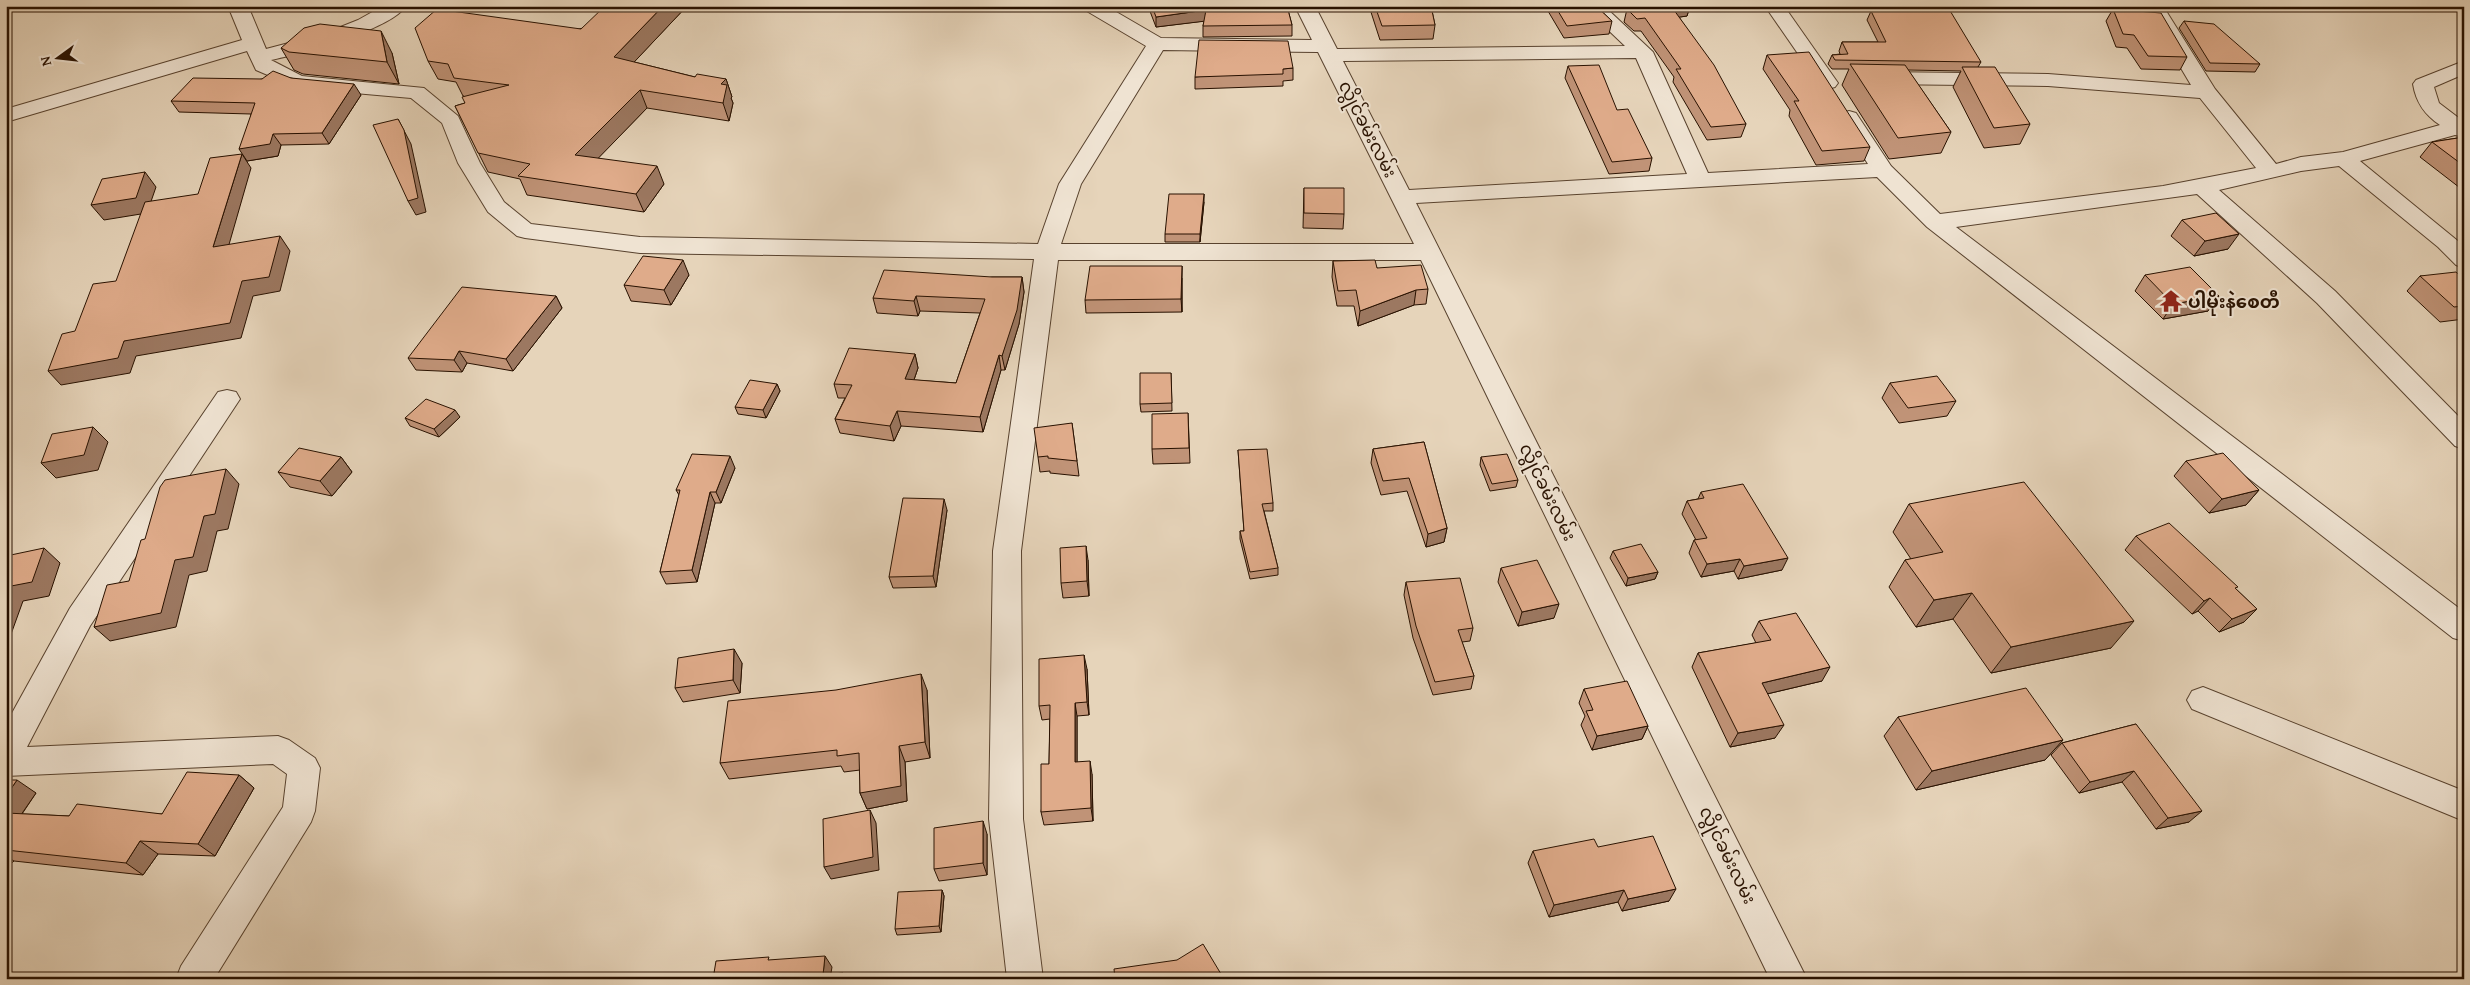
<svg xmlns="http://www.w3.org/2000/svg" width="2470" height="985" font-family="'Gentium Book Plus','Noto Sans Myanmar',serif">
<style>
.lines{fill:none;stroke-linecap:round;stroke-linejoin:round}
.minor-casing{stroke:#58422e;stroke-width:2}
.minor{fill:#efe3d2;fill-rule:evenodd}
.wall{fill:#c09377;stroke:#281100}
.shaded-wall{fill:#9c7861;stroke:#281100}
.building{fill:#dfab8a;stroke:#281100}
.labels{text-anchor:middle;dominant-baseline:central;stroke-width:4;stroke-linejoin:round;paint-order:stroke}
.street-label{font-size:18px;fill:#281100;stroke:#efe3d2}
.poi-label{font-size:18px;font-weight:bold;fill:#281100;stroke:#efe3d2;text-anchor:start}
</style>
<rect width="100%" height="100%" fill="#e6d4ba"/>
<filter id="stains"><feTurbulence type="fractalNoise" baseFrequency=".004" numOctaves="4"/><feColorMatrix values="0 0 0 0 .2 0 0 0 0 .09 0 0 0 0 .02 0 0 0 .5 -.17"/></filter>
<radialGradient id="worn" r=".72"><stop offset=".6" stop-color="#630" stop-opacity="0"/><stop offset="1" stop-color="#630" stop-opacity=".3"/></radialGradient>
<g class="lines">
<defs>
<g id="minor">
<path d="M 228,6 L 248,6 L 266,49 L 323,34 L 358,20 L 383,6 L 406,6 C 390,30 300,54 271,60 L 302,76 L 424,88 L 458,116 L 480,163 L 504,202 L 531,224 L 640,237 L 1038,244 L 1059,184 L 1146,46 L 1085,10 L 1083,6 L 1106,6 L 1161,38 L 1312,40 L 1295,6 L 1315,6 L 1337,49 L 1625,46 L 1583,6 L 1604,6 L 1653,52 L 1708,173 L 1868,164 L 1838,117 L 1842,113 L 1849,111 L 1856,113 L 1891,166 L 1940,214 L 2163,186 L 2256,168 L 2200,98 L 2048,86 L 1877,84 L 1870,82 L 1867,78 L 1870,74 L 1877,72 L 2048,74 L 2191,85 L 2144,6 L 2163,6 L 2215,89 L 2276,164 L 2301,157 L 2343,152 L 2440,125 C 2425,115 2416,103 2413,84 L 2416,80 L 2464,61 L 2464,74 L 2434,87 L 2439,103 L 2464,122 L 2464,137 L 2455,135 L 2360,161 L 2464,246 L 2464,268 L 2456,265 L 2438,247 L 2339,166 L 2301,171 L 2219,190 L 2335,291 L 2464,422 L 2464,449 L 2455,446 L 2317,303 L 2197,194 L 1956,227 L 2464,612 L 2464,641 L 2453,638 L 1927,227 L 1877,177 L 1416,203 L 1807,979 L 1770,979 L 1421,260 L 1058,260 L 1021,551 L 1023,819 L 1043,979 L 1007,979 L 989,819 L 993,551 L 1034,259 L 640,253 L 525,238 L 517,236 L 488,212 L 458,163 L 442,123 L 411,98 L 298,88 L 256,70 L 247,51 L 6,122 L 6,109 L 242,40 ZM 1163,50 L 1318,52 L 1414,244 L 1061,244 L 1081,184 ZM 1636,58 L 1687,174 L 1409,190 L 1343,61 Z"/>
<polygon points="1765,6 1784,6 1838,83 1835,87 1828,89 1821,87"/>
<polygon points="227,390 236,392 240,399 90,626 27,747 278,736 289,740 315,758 320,768 315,811 311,822 214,979 176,979 181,966 283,807 287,774 273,764 6,776 6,724 70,608 218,392"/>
<polygon points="2203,687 2464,791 2464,821 2192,709 2187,700 2192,691"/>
</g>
</defs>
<!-- minor casing -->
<use href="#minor" class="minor-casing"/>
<!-- minor -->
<use href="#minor" class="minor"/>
</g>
<!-- wall -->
<g class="wall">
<polygon points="687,6 634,62 695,77 726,79 732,97 731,98 733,103 729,121 647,108 598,158 664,184 644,212 527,195 520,179 488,172 455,106 465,103 464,96 463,96 456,82 438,79 428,61"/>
<polygon points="1148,6 1287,6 1292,25 1292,36 1203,37 1203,26 1204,21 1156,27"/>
<polygon points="1369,6 1431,6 1435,25 1433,39 1380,40"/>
<polygon points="1545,6 1596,6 1612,21 1609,34 1564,38"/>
<polygon points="1635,6 1690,6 1687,16 1679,17 1746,124 1741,137 1707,140 1673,82 1674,77 1641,31 1634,31 1624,22 1627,9"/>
<polygon points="1870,6 1910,6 1981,62 1978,67 2030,124 2020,144 1984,148 1953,87 1961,71 1908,70 1951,132 1941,153 1889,159 1842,85 1849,69 1832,69 1828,64 1832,55 1840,54 1839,51 1842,42 1878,42 1867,20 1871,11 1870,8"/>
<polygon points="2113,9 2187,57 2180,70 2141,69 2127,48 2116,47 2106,21"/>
<polygon points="2184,21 2260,64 2255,72 2206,71 2179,28"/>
<polygon points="281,48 392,53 399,84 303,74 294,70"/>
<polygon points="1767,55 1870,147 1864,161 1816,165 1789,116 1790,110 1763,69"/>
<polygon points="1568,66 1617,110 1652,158 1649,171 1609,174 1565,78"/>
<polygon points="1293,68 1293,80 1283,81 1283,86 1195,89 1195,77"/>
<polygon points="291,78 361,95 329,144 281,145 278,156 247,161 251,114 179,112 171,101 262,79"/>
<polygon points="2464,137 2464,191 2420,157 2432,142"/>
<polygon points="1304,188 1344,214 1343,229 1303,228"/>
<polygon points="1204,202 1200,242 1165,242 1165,234"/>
<polygon points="2182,220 2228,249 2194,256 2171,236"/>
<polygon points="1333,261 1377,268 1428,289 1426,304 1414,305 1358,326 1354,306 1337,306 1332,277"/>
<polygon points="689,275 671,305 631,301 624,285"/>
<polygon points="2145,275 2208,311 2163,319 2135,291"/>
<polygon points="2420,276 2464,279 2464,319 2440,322 2407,291"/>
<polygon points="992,277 1022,277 1024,292 1019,324 1005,370 1001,370 983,432 901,426 894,441 840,433 835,419 845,398 838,398 834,384 915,354 918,368 914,380 956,383 980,313 920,311 918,316 877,313 873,298"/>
<polygon points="1182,278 1182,312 1086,313 1085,300"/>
<polygon points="556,296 562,308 513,371 467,363 462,372 416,370 408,358"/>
<polygon points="1171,373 1172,411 1141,412 1140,404"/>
<polygon points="1890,383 1956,401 1947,416 1899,423 1882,398"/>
<polygon points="777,384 780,391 766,418 738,414 735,407"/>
<polygon points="1188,413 1190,463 1153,464 1152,449"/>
<polygon points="460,417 439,437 410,426 405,418"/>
<polygon points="1072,423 1079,476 1050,473 1050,471 1040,472 1038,457"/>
<polygon points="1424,442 1447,528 1444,542 1426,547 1407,491 1381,495 1371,463 1373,449"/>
<polygon points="1238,450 1273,503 1273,511 1264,511 1278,568 1278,575 1250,579 1240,539 1240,531 1244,531"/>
<polygon points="341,457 352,472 332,496 290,487 278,472"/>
<polygon points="1481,457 1518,480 1516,487 1490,491 1480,465"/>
<polygon points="2186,461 2259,490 2246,505 2209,513 2174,476"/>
<polygon points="735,468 721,503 715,503 697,582 666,584 660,572 679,495 676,490"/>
<polygon points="1701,492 1782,570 1738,579 1734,571 1701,577 1689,553 1694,540 1696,540 1682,514 1687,501 1698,499"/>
<polygon points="1909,504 2111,648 1991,673 1953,619 1916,627 1889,587 1905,560 1911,559 1893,532"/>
<polygon points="947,510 936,587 893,588 889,577"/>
<polygon points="2136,536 2236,589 2257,609 2244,622 2219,632 2198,611 2192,614 2125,550"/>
<polygon points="1613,551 1658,572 1655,579 1626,586 1610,558"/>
<polygon points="1088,560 1089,596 1063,598 1061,583"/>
<polygon points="1501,568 1554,618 1518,626 1498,582"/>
<polygon points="1406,582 1473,628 1470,641 1462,642 1474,676 1471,689 1433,695 1413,638 1404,595"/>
<polygon points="1759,621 1822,681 1767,694 1775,738 1730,747 1692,667 1698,653 1756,643 1752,635"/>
<polygon points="742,663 740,693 683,702 675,688"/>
<polygon points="1087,669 1089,715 1077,716 1077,762 1092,774 1093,821 1044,825 1041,812 1049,764 1050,719 1042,720 1039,706"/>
<polygon points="1584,689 1648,726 1642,739 1592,750 1581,725 1585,716 1579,703"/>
<polygon points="927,690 930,758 905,762 907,801 867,809 860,793 860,770 844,772 841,766 729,779 720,763"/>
<polygon points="1898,717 2063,740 2045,760 1916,790 1884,736"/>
<polygon points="2136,724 2189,822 2156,829 2122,782 2079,793 2051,755 2062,743"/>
<polygon points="239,775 254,788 215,856 158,854 143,875 14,861 12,863 6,863 6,780 36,793 22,814 69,816 162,814"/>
<polygon points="987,834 987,875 939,881 934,869"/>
<polygon points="1533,851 1669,901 1622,911 1618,902 1549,917 1528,863"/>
<polygon points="942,890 944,896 941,932 897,935 895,929"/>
</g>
<!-- shaded-wall -->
<g class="shaded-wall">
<polygon points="663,6 687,6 622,75 614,57"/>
<polygon points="1611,6 1618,6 1610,9"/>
<polygon points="1671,6 1690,6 1687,16 1667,19"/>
<polygon points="1206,10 1206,21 1156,27 1156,17"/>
<polygon points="381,31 392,53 399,84 387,62"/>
<polygon points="726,79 732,97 731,98 733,103 729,121 723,103 721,84"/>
<polygon points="354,84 361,95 329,144 322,133"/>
<polygon points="640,90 647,108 583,174 575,155"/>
<polygon points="398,119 411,144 426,212 416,215 408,201"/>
<polygon points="273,134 281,145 278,156 247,161 239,149"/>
<polygon points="242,154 251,168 224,262 213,247"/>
<polygon points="657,166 664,184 644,212 636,194"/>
<polygon points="145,172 156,187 147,213 104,220 91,205"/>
<polygon points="1204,194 1204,202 1200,242 1200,234"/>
<polygon points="2239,234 2228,249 2194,256 2205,241"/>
<polygon points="280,236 290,251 280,291 253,296 241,338 136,356 130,373 61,385 48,371 124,341 242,281"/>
<polygon points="683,260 689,275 671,305 664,290"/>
<polygon points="1182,266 1182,312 1181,299"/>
<polygon points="1022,277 1024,292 1019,324 1005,370 1002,356"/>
<polygon points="1416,290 1414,305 1358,326 1360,311"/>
<polygon points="556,296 562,308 513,371 506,359"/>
<polygon points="916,296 920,311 918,316 914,301"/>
<polygon points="2219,296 2208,311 2163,319 2173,304"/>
<polygon points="459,351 467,363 462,372 454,360"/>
<polygon points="915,354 918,368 909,394 905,379"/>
<polygon points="999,355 1001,370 983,432 980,417"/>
<polygon points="777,384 780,391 766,418 763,410"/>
<polygon points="455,410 460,417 439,437 434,429"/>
<polygon points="897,411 901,426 894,441 890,426"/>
<polygon points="93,427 108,442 98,470 56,478 41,463"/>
<polygon points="730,456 735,468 721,503 716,492"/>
<polygon points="341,457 352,472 332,496 320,481"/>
<polygon points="226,469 239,484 228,529 217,531 207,571 189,575 176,627 110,641 94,627 175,560 204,516"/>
<polygon points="2259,490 2246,505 2209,513 2222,499"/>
<polygon points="710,492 715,503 697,582 692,570"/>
<polygon points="944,499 947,510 936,587 933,576"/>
<polygon points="1447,528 1444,542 1426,547 1428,534"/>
<polygon points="1086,546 1088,560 1089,596 1087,581"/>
<polygon points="44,548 60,563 49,596 23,601 6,648 6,587"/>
<polygon points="1788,558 1782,570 1738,579 1744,566"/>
<polygon points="1740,559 1734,571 1701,577 1707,564"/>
<polygon points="1658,572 1655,579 1626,586 1628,578"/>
<polygon points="1972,593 1953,619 1916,627 1934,600"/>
<polygon points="2210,598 2198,611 2192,614 2204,601"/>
<polygon points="1559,604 1554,618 1518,626 1522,612"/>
<polygon points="2257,609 2244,622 2219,632 2232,619"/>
<polygon points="2134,621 2111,648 1991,673 2011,647"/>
<polygon points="734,649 742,663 740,693 733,680"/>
<polygon points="1084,655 1087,669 1089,715 1087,702"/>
<polygon points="1830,667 1822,681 1754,697 1762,683"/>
<polygon points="921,674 927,690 930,758 925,742"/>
<polygon points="1075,703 1077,716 1077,775 1075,762"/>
<polygon points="1784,725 1775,738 1730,747 1738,733"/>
<polygon points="1648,726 1642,739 1592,750 1597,736"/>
<polygon points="2063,740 2045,760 1916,790 1932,771"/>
<polygon points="899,746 905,762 907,801 867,809 860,793"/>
<polygon points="1090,761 1092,774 1093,821 1091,808"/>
<polygon points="2134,771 2122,782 2079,793 2090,782"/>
<polygon points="239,775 254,788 215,856 198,844"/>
<polygon points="17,780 36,793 14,825 6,820 6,796"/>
<polygon points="870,810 876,823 879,870 831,879 824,867"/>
<polygon points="2202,811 2189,822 2156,829 2168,818"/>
<polygon points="983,821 987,834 987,875 983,863"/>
<polygon points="140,841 158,854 143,875 126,863"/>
<polygon points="6,856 14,861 12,863 6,860"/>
<polygon points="1676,889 1669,901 1622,911 1628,899"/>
<polygon points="942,890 944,896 941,932 939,926"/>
<polygon points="1624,890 1618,902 1549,917 1554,905"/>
<polygon points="825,956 832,967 830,979 823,975"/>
<polygon points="843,973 846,979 842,979"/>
<polygon points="1221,974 1221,979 1213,979"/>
</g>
<!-- building -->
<g class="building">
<polygon points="605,6 663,6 614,57 695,77 697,74 726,79 721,84 727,85 723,103 640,90 575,155 657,166 636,194 518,176 530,164 478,153 455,106 465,103 462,97 509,85 454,78 448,64 428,61 415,28 437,9 581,29"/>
<polygon points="1152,6 1287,6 1292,25 1203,26 1206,10 1156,17"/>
<polygon points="1375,6 1431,6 1435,25 1382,26"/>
<polygon points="1555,6 1596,6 1612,21 1567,26"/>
<polygon points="1635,6 1671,6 1714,65 1746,124 1711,127 1676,69 1681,69 1645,18 1637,19 1627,9"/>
<polygon points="1876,6 1910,6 1911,7 1949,9 1981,62 1835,60 1832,55 1848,54 1842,42 1886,42 1871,11 1879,11"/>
<polygon points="2113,9 2161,13 2187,57 2148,56 2134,35 2123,34"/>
<polygon points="2184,21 2214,24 2260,64 2210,63"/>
<polygon points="320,24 381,31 387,62 289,52 281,48 304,28"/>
<polygon points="1199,40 1288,41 1293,68 1283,69 1283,74 1195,77"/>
<polygon points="1809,52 1870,147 1822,151 1794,101 1799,101 1767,55"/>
<polygon points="1850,64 1905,65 1951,132 1898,138"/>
<polygon points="1599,65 1617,110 1628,109 1652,158 1612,162 1568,66"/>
<polygon points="1962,67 1995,67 2030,124 1994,128"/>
<polygon points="273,71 291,78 354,84 322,133 273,134 270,144 239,149 255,103 171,101 193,78 262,79"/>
<polygon points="398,119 404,130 418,198 408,201 373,125"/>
<polygon points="2464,137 2464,166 2432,142"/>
<polygon points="242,154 213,247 280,236 269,277 242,281 230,323 124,341 118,358 48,371 62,334 75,331 93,284 116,281 145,202 198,194 210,158"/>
<polygon points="145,172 136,198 91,205 102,179"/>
<polygon points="1304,188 1344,188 1344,214 1304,213"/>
<polygon points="1169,194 1204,194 1200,234 1165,234"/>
<polygon points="2216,213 2239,234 2205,241 2182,220"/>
<polygon points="643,256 683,260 664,290 624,285"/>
<polygon points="1375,260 1377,268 1421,265 1428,289 1416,290 1360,311 1356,290 1338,291 1333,261"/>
<polygon points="1090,266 1182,266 1181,299 1085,300"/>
<polygon points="2190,267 2219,296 2173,304 2145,275"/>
<polygon points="884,270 992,277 1022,277 1017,310 1002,356 999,355 980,417 897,411 890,426 835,419 852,385 834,384 849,348 915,354 905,379 956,383 985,299 916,296 914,301 873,298"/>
<polygon points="2456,272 2464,279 2464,306 2454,307 2420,276"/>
<polygon points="462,287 556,296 506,359 459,351 454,360 408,358"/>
<polygon points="1140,373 1171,373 1172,403 1140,404"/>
<polygon points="1937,376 1956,401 1908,408 1890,383"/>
<polygon points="750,380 777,384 763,410 735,407"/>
<polygon points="426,399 455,410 434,429 405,418"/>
<polygon points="1188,413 1189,448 1152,449 1152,414"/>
<polygon points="1072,423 1077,461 1048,458 1048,456 1038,457 1034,428"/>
<polygon points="93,427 84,455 41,463 52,434"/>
<polygon points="1424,442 1447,528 1428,534 1409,478 1383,481 1373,449"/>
<polygon points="299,448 341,457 320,481 278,472"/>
<polygon points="1267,449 1273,503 1262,504 1278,568 1250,572 1240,531 1244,531 1238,450"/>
<polygon points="2223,453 2259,490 2222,499 2186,461"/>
<polygon points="692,454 730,456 716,492 710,492 692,570 660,572 680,490 676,490"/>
<polygon points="1507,454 1518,480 1492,484 1481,457"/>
<polygon points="226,469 215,514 204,516 193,557 175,560 161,613 94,627 107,585 129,581 141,540 145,539 160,487 165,480"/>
<polygon points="2024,482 2134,621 2011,647 1972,593 1934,600 1905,560 1943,552 1909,504"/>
<polygon points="1743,484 1788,558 1744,566 1740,559 1707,564 1694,540 1707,538 1687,501 1704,498 1701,492"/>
<polygon points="903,498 944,499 933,576 889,577"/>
<polygon points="2169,523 2238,587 2235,588 2257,609 2232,619 2210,598 2204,601 2136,536"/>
<polygon points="1641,544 1658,572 1628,578 1613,551"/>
<polygon points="1086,546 1087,581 1061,583 1060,548"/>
<polygon points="44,548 32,582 6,587 6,556"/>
<polygon points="1537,560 1559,604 1522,612 1501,568"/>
<polygon points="1460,578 1473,628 1458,630 1474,676 1435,682 1416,626 1406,582"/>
<polygon points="1796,613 1830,667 1762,683 1784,725 1738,733 1698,653 1771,640 1759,621"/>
<polygon points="734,649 733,680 675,688 678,658"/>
<polygon points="1084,655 1087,702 1075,703 1075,762 1090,761 1091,808 1041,812 1041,764 1049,764 1050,705 1039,706 1039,659"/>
<polygon points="921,674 925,742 899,746 901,786 860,793 859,753 837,756 837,750 720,763 728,701 836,690"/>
<polygon points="1627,681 1648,726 1597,736 1586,711 1593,710 1584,689"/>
<polygon points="2026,688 2063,740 1932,771 1898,717"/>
<polygon points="2136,724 2202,811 2168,818 2134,771 2090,782 2062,743"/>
<polygon points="187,772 239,775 198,844 140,841 126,863 6,850 6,813 69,816 77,804 162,814"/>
<polygon points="6,780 17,780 6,796"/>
<polygon points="870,810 873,857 824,867 823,819"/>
<polygon points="983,821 983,863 934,869 934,828"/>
<polygon points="1653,836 1676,889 1628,899 1624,890 1554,905 1533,851 1594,839 1598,847"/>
<polygon points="942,890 939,926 895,929 898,892"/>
<polygon points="1203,944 1221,974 1213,979 1115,979 1114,969 1177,960"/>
<polygon points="825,956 823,975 843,973 842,979 713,979 716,961 769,957 768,960"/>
</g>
<!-- icons -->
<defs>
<symbol id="temple-bare" viewBox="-9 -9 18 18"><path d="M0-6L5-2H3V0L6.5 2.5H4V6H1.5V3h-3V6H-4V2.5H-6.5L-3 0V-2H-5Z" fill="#8f2418" stroke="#efe3d2" stroke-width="2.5" paint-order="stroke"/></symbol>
</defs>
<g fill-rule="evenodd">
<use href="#temple-bare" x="2155" y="285" width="32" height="32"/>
</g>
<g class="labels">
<!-- street labels -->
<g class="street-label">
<text transform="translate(1368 129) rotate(63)">လွိုင်ခမ်းလမ်း</text>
<text transform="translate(1548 492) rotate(64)">လွိုင်ခမ်းလမ်း</text>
<text transform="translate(1728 855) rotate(64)">လွိုင်ခမ်းလမ်း</text>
</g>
<!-- poi labels -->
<g class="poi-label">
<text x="2188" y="301">ပါမိုးနဲစေတီ</text>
</g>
</g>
<!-- margin -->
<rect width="2470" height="985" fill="none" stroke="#e6d4ba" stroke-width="25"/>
<rect x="8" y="8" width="2455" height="970" fill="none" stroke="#281100" stroke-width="2.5"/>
<rect x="12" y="12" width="2445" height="960" fill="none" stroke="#281100"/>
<!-- north arrow -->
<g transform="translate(58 58) rotate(255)" stroke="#efe3d2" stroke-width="4" paint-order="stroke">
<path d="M0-4L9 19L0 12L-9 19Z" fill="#281100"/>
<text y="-8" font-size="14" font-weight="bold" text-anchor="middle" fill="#281100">N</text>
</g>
<rect width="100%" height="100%" filter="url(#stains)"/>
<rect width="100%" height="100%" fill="url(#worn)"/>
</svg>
